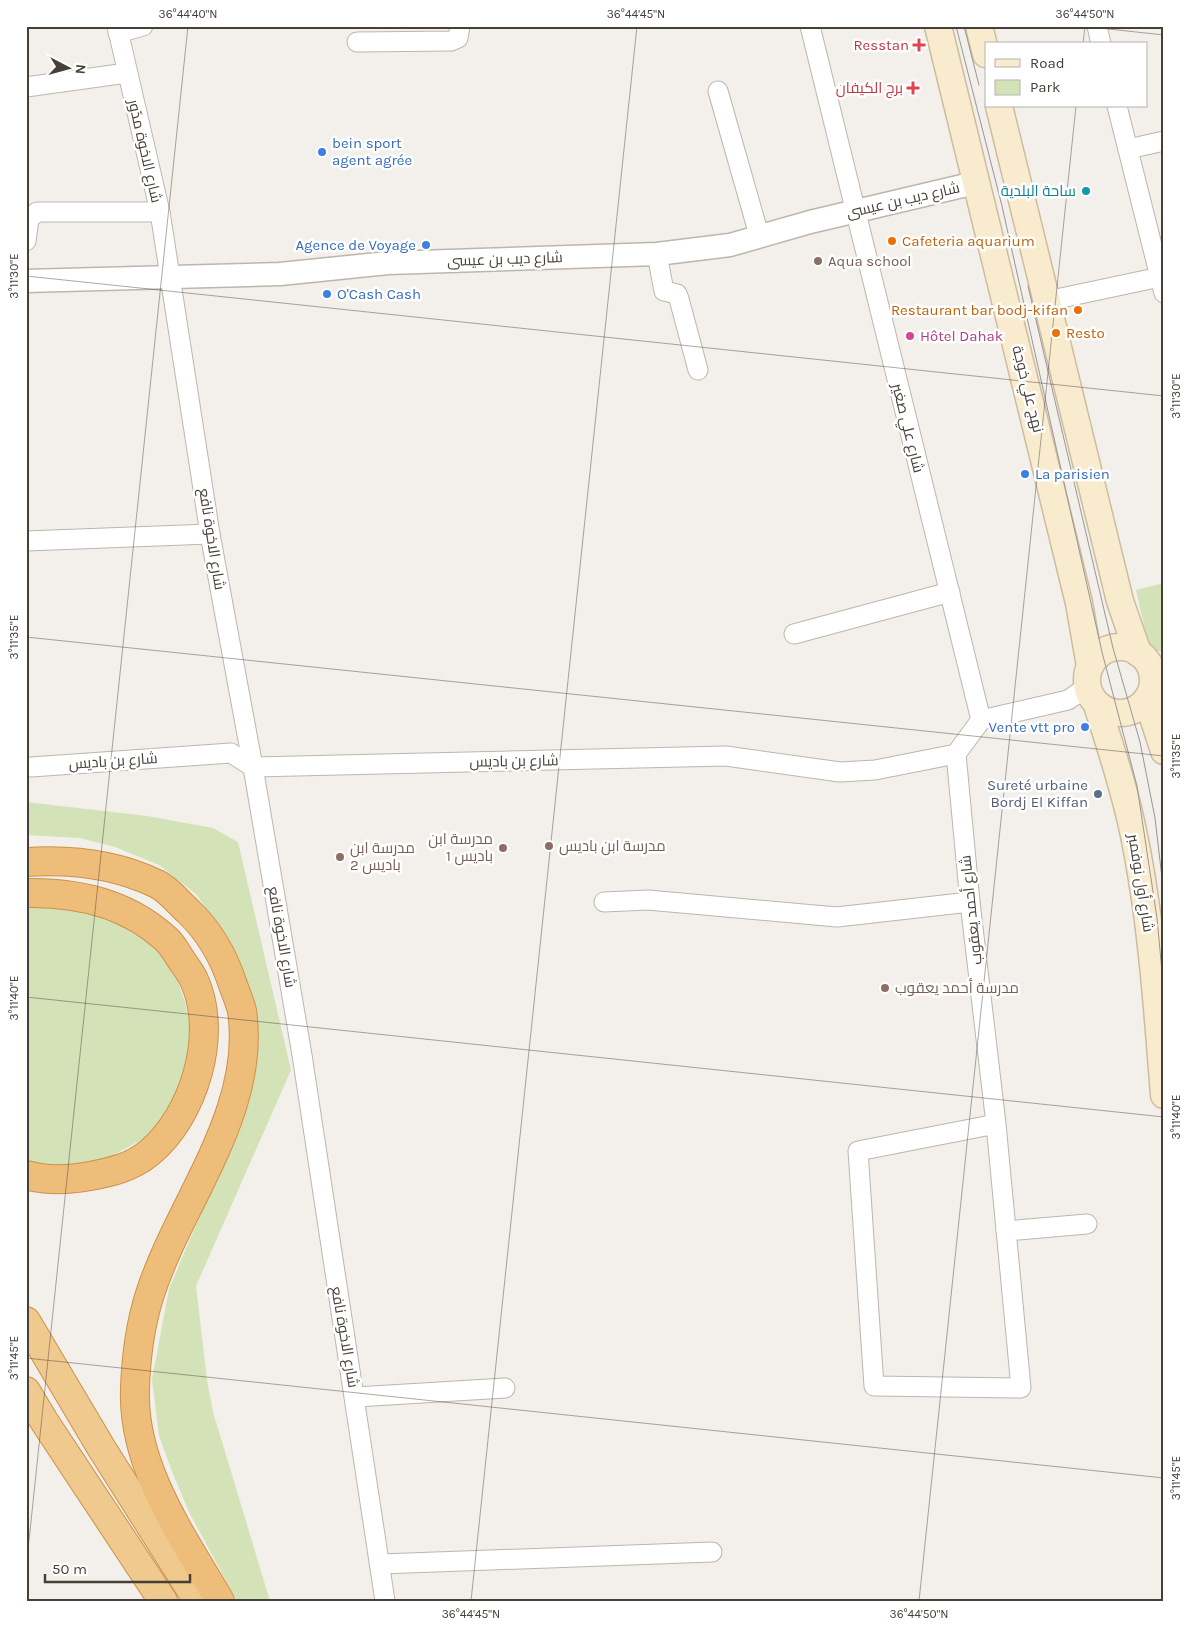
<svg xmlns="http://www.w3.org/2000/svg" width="1190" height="1627" font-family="Karla,Cairo,sans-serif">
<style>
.green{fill:#d3e2b7}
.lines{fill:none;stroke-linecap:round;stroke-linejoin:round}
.minor-casing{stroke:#bdb6ad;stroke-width:21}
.tertiary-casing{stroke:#bdb6ad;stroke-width:25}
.secondary-casing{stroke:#cdbd9e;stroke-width:29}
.trunk-casing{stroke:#cc914a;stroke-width:30}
.motorway-casing{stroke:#cc914a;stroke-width:30}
.minor{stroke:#fff;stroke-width:19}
.tertiary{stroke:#fff;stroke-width:22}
.secondary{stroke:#f9ebce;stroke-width:26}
.trunk{stroke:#f0c98e;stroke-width:28}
.motorway{stroke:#eebd7a;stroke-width:28}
.tram{stroke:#979797;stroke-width:1}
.ticks{fill:none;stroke:#464039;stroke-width:1;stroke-opacity:0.45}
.health-dot{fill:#e0444e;stroke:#fff;stroke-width:2}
.shop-dot{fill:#3f7fe0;stroke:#fff;stroke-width:2}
.culture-dot{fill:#0f9aa8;stroke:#fff;stroke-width:2}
.food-dot{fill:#e8710a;stroke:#fff;stroke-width:2}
.education-dot{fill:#8d6e63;stroke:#fff;stroke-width:2}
.hotel-dot{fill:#d1479c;stroke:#fff;stroke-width:2}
.service-dot{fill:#5c6f8a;stroke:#fff;stroke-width:2}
.labels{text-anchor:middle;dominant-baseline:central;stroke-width:5;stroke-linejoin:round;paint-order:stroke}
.health-label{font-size:15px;fill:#be3a42;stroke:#fff;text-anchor:end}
.shop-label{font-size:15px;fill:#366cbe;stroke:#fff;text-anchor:start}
.street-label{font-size:15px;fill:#464039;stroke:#fff}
.culture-label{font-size:15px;fill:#0d838f;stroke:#fff;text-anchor:end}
.food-label{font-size:15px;fill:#c56008;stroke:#fff;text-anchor:start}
.education-label{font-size:15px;fill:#785e54;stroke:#fff;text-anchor:start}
.hotel-label{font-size:15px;fill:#b23c85;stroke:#fff;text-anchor:start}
.service-label{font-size:15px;fill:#4e5e75;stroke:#fff;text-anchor:end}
.neatline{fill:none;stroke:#464039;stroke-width:2}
.ticks-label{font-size:12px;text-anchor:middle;fill:#464039}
</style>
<rect width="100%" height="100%" fill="#f3efea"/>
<!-- green -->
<g class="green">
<polygon points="1164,583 1164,651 1150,652 1136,590"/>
<polygon points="26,802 147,816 213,828 238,842 291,1070 196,1286 207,1380 213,1412 270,1601 237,1601 189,1512 173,1474 159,1436 152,1379 169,1289 238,1126 252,1005 239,962 222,932 197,895 159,865 115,847 80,838 26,835"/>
<polygon points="26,904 57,905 120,919 159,948 175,973 185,1002 192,1033 182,1090 162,1120 141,1140 110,1157 86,1163 59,1166 26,1162"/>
</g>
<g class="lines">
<defs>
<g id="minor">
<polyline points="117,26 160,212 210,534 253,767 302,1055 385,1601"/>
<polyline points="810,26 981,720 1068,700 1087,687"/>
<polyline points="1097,26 1101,44"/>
<polyline points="118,33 143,26"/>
<polyline points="357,42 451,41 458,38 460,26"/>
<polyline points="26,87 127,73"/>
<polyline points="718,91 759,235"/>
<polyline points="1117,106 1164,293"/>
<polyline points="1128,149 1164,141"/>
<polyline points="26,241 29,219 37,212 160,212"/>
<polyline points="657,254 664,291 677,294 679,299 698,370"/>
<polyline points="1047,301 1160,277"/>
<polyline points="26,541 210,534"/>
<polyline points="794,634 950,592"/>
<polyline points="1151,671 1164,673"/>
<polyline points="956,754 970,902 996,1124 1021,1388 874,1386 858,1151 996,1124"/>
<polyline points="31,767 231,753 253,767 726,756 840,772 875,770 956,754 981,720"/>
<polyline points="604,902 648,900 837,917 970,902"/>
<polyline points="1006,1231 1087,1224"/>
<polyline points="356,1397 505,1388"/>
<polyline points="381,1564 712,1552"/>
</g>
<polyline id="tertiary" points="26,281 280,274 388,263 657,254 730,245 810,222 975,183"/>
<g id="secondary">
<polyline points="938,26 1079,603 1090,666"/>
<polyline points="979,26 986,54"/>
<polyline points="999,106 1120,601 1138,653"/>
<circle cx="1120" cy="680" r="33"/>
<polyline points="1147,699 1164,751"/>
<path d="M 1097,705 C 1110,745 1123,785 1132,826 C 1151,914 1157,1005 1164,1095"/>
</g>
<g id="trunk">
<polyline points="26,1321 102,1449 198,1601"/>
<polyline points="26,1391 44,1421 163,1601"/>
</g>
<g id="motorway">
<path d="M 26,862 C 71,859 116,864 157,884 C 168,889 179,903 188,911 C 209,931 224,957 233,985 C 236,993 240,1003 242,1011 C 257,1112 179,1203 150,1294 C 140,1325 136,1357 135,1389 C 132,1467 183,1537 220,1601"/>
<path d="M 26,893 C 78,892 127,903 166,939 C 173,945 177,954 182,961 C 186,967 191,973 194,980 C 219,1034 194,1116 149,1153 C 132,1167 112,1172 90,1176 C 69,1180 47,1181 26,1175"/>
</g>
</defs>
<!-- minor casing -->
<use href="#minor" class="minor-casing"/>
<!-- tertiary casing -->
<use href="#tertiary" class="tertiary-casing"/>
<!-- secondary casing -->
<use href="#secondary" class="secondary-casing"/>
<!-- trunk casing -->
<use href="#trunk" class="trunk-casing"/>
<!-- motorway casing -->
<use href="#motorway" class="motorway-casing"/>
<!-- minor -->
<use href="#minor" class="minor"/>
<!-- tertiary -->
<use href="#tertiary" class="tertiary"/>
<!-- secondary -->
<use href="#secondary" class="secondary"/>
<!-- trunk -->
<use href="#trunk" class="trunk"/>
<!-- motorway -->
<use href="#motorway" class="motorway"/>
<!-- tram -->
<g class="tram">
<polyline points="956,26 1002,206 1102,652 1137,786 1157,918 1164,993"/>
<polyline points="964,26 979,85"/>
<polyline points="1028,286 1113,648 1140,742 1155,818 1164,895"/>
</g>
</g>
<!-- ticks -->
<path class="ticks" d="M 1081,26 L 1164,35M 1083,44 L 1085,26M 26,276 L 1164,396M 26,637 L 1164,756M 26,997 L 1164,1117M 26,1358 L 1164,1478M 26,1569 L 188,26M 471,1601 L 637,26M 919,1601 L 1076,106"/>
<!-- markers -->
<g class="health-dot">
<path d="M916.5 37.5h5v5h5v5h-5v5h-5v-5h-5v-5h5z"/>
<path d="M910.5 80.5h5v5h5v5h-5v5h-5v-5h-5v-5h5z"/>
</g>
<g class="shop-dot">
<circle cx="322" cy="152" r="5"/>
<circle cx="426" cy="245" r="5"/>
<circle cx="327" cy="294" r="5"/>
<circle cx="1025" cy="474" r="5"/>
<circle cx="1085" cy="727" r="5"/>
</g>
<circle class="culture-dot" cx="1086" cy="191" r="5"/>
<g class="food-dot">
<circle cx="892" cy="241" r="5"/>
<circle cx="1078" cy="310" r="5"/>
<circle cx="1056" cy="333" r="5"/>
</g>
<g class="education-dot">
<circle cx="818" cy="261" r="5"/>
<circle cx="549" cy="846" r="5"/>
<circle cx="503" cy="848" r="5"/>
<circle cx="340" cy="857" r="5"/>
<circle cx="885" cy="988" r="5"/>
</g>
<circle class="hotel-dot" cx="910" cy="336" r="5"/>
<circle class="service-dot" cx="1098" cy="794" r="5"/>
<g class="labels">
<!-- health labels -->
<g class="health-label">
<text x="909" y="45">Resstan</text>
<text x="903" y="88">برج الكيفان</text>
</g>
<!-- shop labels -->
<g class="shop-label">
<text x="332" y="143">bein sport<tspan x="332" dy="17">agent agrée</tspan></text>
<text x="416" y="245" text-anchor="end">Agence de Voyage</text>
<text x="337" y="294">O'Cash Cash</text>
<text x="1035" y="474">La parisien</text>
<text x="1075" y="727" text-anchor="end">Vente vtt pro</text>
</g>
<!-- street labels -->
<g class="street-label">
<text transform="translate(145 151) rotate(77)">شارع الاخوة مدّور</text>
<text transform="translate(903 200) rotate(-13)">شارع ديب بن عيسى</text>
<text transform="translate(505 259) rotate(-2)">شارع ديب بن عيسى</text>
<text transform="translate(1028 389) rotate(76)">نهج علي خوجة</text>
<text transform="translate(908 428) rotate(76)">شارع علي صغير</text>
<text transform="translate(212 539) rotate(81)">شارع الاخوة نافع</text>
<text transform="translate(113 761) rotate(-4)">شارع بن باديس</text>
<text transform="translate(514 761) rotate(-1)">شارع بن باديس</text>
<text transform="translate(1141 883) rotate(81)">شارع أول نوفمبر</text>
<text transform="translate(971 910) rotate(-96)">شارع أحمد يعقوب</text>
<text transform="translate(282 937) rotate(80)">شارع الاخوة نافع</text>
<text transform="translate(345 1337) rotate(80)">شارع الاخوة نافع</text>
</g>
<!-- culture labels -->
<g class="culture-label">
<text x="1076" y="191">ساحة البلدية</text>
</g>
<!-- food labels -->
<g class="food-label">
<text x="902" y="241">Cafeteria aquarium</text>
<text x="1068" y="310" text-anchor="end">Restaurant bar bodj-kifan</text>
<text x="1066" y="333">Resto</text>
</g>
<!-- education labels -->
<g class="education-label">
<text x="828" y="261">Aqua school</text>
<text x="493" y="839" text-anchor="end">مدرسة ابن<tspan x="493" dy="17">باديس 1</tspan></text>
<text x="559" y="846">مدرسة ابن باديس</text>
<text x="350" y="848">مدرسة ابن<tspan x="350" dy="17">باديس 2</tspan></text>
<text x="895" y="988">مدرسة أحمد يعقوب</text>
</g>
<!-- hotel labels -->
<g class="hotel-label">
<text x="920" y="336">Hôtel Dahak</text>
</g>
<!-- service labels -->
<g class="service-label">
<text x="1088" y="785">Sureté urbaine<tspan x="1088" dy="17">Bordj El Kiffan</tspan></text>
</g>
</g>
<!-- border -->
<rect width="1190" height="1627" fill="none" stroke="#ffffff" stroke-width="55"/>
<!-- legend -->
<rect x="985" y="42" width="162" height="65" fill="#ffffff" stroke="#b5b3b0"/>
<rect x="995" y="59" width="25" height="8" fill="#f9ebce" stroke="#b5b3b0"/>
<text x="1030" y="68" font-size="15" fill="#464039">Road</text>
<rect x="995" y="80" width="25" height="15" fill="#d3e2b7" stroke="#b5b3b0"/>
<text x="1030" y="92" font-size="15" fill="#464039">Park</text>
<!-- north arrow -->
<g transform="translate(68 68) rotate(96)" stroke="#ffffff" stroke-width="4" paint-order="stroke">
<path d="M0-4L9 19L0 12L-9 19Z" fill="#464039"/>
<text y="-8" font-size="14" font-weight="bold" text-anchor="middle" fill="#464039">N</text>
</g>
<!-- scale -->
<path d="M45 1574v8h145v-8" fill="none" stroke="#464039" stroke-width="2.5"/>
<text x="52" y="1574" font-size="15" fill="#464039" stroke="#ffffff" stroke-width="4" paint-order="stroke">50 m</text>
<rect x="28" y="28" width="1134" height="1572" class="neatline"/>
<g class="ticks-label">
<text x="188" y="18">36°44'40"N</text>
<text x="636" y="18">36°44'45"N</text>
<text x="1085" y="18">36°44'50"N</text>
<text transform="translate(14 276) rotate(-90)" y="4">3°11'30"E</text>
<text transform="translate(1176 396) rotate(-90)" y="4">3°11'30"E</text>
<text transform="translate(14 637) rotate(-90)" y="4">3°11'35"E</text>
<text transform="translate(1176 756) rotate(-90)" y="4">3°11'35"E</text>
<text transform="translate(14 998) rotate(-90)" y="4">3°11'40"E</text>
<text transform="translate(1176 1117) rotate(-90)" y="4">3°11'40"E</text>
<text transform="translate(14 1358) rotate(-90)" y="4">3°11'45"E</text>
<text transform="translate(1176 1478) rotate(-90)" y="4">3°11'45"E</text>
<text x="471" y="1618">36°44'45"N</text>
<text x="919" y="1618">36°44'50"N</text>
</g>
</svg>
